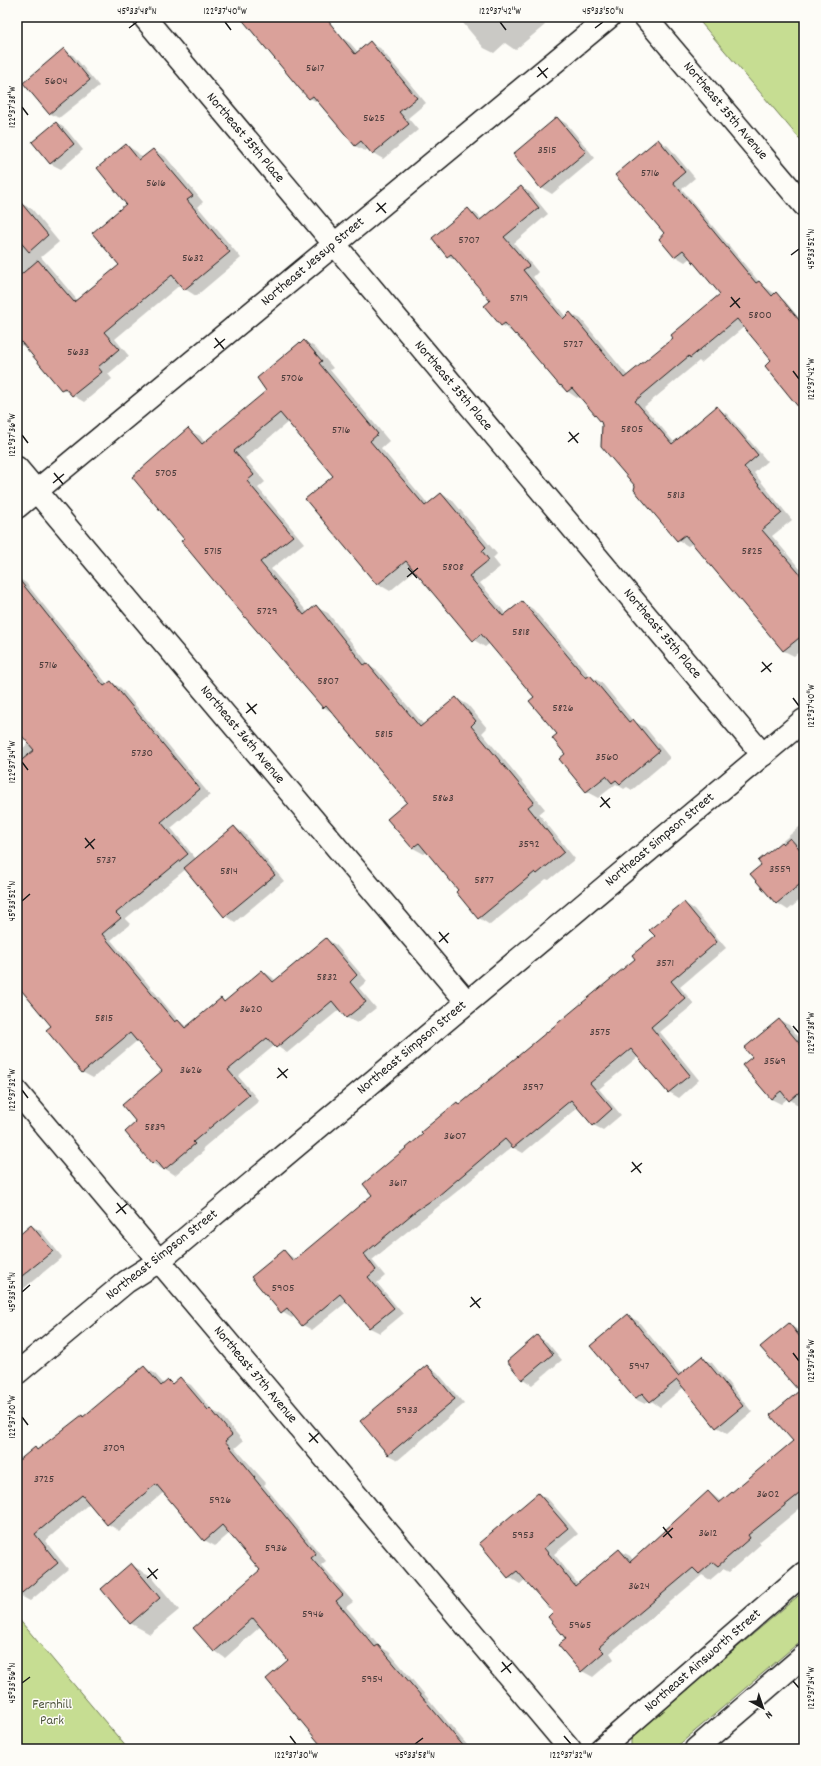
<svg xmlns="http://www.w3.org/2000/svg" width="821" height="1766" font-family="Dekko,sans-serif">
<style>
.green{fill:#c6dd92;stroke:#717c57}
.shadow{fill:#0003}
.building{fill:#daa19a;stroke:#1c1c1c}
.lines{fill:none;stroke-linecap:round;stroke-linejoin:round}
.minor-casing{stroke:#1c1c1c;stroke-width:25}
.minor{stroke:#fdfcf7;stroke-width:22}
.ticks{fill:none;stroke:#1c1c1c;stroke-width:1.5}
.labels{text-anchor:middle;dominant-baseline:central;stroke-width:3;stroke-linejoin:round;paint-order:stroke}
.number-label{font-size:12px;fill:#4c3d3c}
.street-label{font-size:14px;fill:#1c1c1c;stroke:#fdfcf7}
.park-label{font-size:14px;fill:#4f563f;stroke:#fdfcf7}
.neatline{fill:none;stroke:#1c1c1c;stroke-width:1.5}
.ticks-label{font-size:10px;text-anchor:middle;fill:#1c1c1c}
</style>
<rect width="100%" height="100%" fill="#fdfcf7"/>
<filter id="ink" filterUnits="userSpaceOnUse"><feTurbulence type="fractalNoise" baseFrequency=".025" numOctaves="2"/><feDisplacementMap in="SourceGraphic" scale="8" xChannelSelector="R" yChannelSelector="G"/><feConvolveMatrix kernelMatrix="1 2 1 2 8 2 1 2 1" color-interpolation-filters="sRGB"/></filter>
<g filter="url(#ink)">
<!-- green -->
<g class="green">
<polygon points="696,17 804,17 804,144"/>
<polygon points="804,1591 804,1638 674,1749 631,1749 631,1740 641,1729"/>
<polygon points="17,1617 128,1749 17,1749"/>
</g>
<!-- shadow -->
<g class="shadow">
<polygon points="241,17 319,17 341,37 350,43 358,52 370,43 380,48 426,103 408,118 418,130 383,159 373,153 369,148 365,151 355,146 321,103 320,104 310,98 300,87"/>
<polygon points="458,17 539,17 545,25 515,50 505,43 494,53 484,48"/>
<polygon points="64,50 73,55 99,86 59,118 49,113"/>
<polygon points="557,118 567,124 595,158 552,194 542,188 514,154"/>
<polygon points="57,123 66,129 83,150 61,169 51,164 34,142"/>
<polygon points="658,140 668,146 695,178 682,189 760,283 785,301 804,324 804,412 773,360 745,326 701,363 699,361 644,407 675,443 717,408 727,414 767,461 754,473 792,520 772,536 800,569 804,567 804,648 794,656 784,651 693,543 688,546 678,540 635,490 636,486 603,425 580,395 577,398 560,386 519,337 502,325 485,306 491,301 459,262 448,256 468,209 478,215 482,220 521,187 531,193 548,214 514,243 538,272 533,277 566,317 571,314 581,319 628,376 675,338 721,294 690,258 685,262 675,256 660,239 666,234"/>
<polygon points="126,145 137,152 143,159 153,150 165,156 203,202 198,207 241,258 196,296 185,289 181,284 115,339 129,356 108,374 112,379 84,402 62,389 24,344 21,346 17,344 17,206 20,203 32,209 59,242 41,257 78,301 121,266 128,204"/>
<polygon points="305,341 316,348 333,368 330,370 389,441 381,448 429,505 442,494 453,501 497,554 493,558 500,567 480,583 506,614 522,602 533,609 590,676 602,683 633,721 645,727 670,758 632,790 627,787 624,789 616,784 598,798 587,792 560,760 567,754 558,734 535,697 490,643 485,647 474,640 415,570 390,591 378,584 306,499 334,476 288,422 245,458 265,482 258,488 304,543 271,569 308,613 316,607 328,613 371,667 378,671 424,725 456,698 468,705 487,728 482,733 545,809 539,814 575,859 549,880 546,879 490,925 479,918 460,890 427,852 424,854 413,848 408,802 335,714 323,707 134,475 188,430 200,436 205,443 267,391 300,345"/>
<polygon points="17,577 26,583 108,685 111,682 121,688 210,795 171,828 196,859 234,827 244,833 284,881 235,922 225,916 186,869 125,919 130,924 111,940 178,1020 188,1027 221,999 226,1002 262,971 272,977 276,981 326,939 336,945 367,981 359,988 376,1008 357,1023 347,1018 340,1009 287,1053 275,1045 238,1076 259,1101 203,1148 204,1151 175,1175 164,1168 162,1169 152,1163 137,1122 163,1071 138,1040 93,1078 82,1072 52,1026 17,984 17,753 29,743 17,728"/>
<polygon points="804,823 804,897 788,910 777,903 762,865 759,861"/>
<polygon points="684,903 694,909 726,948 680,987 694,1004 660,1032 699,1080 679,1098 669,1092 639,1056 599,1089 621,1115 603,1130 593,1125 578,1107 523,1153 512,1147 372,1260 385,1276 377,1283 403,1314 380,1333 370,1328 348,1301 312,1330 303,1325 295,1315 292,1318 282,1312 284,1251 296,1260 374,1195 425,1134 457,1104 460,1105 636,959"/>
<polygon points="779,1020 789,1025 804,1044 804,1102 799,1106 788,1098 781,1104 771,1099 753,1057"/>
<polygon points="32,1226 41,1231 62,1257 17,1294 17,1238"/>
<polygon points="628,1316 638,1321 681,1374 702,1358 712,1363 752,1412 727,1433 717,1427 684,1387 660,1407 650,1400 645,1404 635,1399"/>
<polygon points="789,1325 800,1331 804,1336 804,1490 800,1496 804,1500 804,1505 759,1542 761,1544 729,1572 723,1569 710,1580 702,1575 610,1653 614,1659 593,1677 582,1671 554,1612 526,1579 520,1584 509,1577 480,1543 539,1494 549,1500 578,1534 554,1554 578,1584 619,1550 630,1556 633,1560 709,1492 722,1502 794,1442 800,1391"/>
<polygon points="537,1337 547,1342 562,1360 532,1385 523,1379"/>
<polygon points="427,1366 437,1372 464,1404 398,1460 388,1455"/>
<polygon points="144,1367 154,1373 164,1384 168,1381 174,1384 180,1379 191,1385 213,1411 221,1415 243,1441 235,1448 266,1483 264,1485 326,1561 321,1565 353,1602 346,1607 379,1646 389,1652 468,1746 473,1749 325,1749 289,1661 261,1626 225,1658 215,1651 261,1570 230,1533 215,1546 204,1540 164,1492 119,1531 108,1524 90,1503 45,1541 68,1569 30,1601 19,1595 17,1592 17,1469 82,1416 84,1417"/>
<polygon points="131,1565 151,1576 179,1610 150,1634 130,1623"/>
</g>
<!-- building -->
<g class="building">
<polygon points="240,17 325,17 355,54 370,41 417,98 399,112 409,124 372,154 361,141 355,146 313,96 309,99 299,88"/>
<polygon points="64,48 90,80 49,114 23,83"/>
<polygon points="557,117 586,152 541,189 513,154"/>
<polygon points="56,122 74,144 50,164 32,142"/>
<polygon points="658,139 685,172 673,182 756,283 759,281 772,296 776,292 804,326 804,414 765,366 771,360 737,319 690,358 689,356 635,401 672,444 717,406 758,455 744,467 782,513 762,530 804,579 804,634 783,651 685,535 677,541 634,490 635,486 601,446 602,425 601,422 572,388 567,392 561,385 560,386 516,334 515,335 505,323 501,326 484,306 490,301 451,254 447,257 432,238 468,208 479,221 521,186 539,208 504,237 529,266 523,270 563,319 570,312 624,378 673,338 671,335 720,294 683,250 674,257 659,239 664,233 615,175"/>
<polygon points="126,144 139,160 153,149 193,196 187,200 230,252 184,290 172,275 104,332 119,349 98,367 102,372 72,396 65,388 61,390 17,337 17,278 38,260 74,302 119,265 92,233 126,204 97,168"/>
<polygon points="17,198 48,235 29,252 17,238"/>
<polygon points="304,340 322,361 319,363 378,434 370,441 425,506 441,493 486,547 482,551 489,560 469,576 503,616 522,601 586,678 590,675 629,722 633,719 659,751 620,784 616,780 612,783 606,776 586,792 559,759 565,754 552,738 557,734 529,701 534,697 481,634 473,641 406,561 377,585 305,499 333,476 280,413 234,451 254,475 247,481 293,536 260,562 304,615 316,605 364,665 367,663 420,727 456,697 476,721 471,726 534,802 528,807 564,852 537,874 535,872 478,919 456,892 458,890 419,843 412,848 387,819 407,802 326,705 323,708 214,581 181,541 184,539 132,477 188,428 202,444 266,391 257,378 299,343 300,344"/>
<polygon points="17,577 104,686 111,681 200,789 161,822 188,854 116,913 121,918 102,934 175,1022 178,1020 185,1028 221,998 224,1002 262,970 273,982 326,938 357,975 350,982 366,1002 346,1018 332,1001 276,1048 267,1038 228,1070 249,1095 193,1142 195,1144 164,1170 156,1160 152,1164 125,1132 136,1122 122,1105 162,1071 130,1033 82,1073 46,1030 51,1026 17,985 17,764 34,750 17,730"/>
<polygon points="234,826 275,875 224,917 184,868"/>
<polygon points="790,838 804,854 804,881 776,904 750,874 761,865 758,861 781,842 783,844"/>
<polygon points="684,902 717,942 671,981 685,998 651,1027 690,1075 668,1093 631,1049 590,1083 612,1109 593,1126 571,1100 513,1148 505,1139 438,1196 417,1210 364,1254 376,1270 368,1277 394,1308 369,1328 340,1294 302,1326 287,1308 281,1313 251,1277 284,1250 293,1261 372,1195 363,1184 423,1134 421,1132 457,1102 459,1105 635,959 632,955 655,936 649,930"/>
<polygon points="779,1019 804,1049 804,1088 789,1101 781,1091 771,1099 742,1065 752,1057 744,1048"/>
<polygon points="31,1225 53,1251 17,1280 17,1237"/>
<polygon points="628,1314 678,1376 702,1356 743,1406 716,1428 677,1380 650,1402 642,1393 635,1399 590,1346"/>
<polygon points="789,1323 804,1342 804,1490 748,1535 750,1538 718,1566 713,1562 699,1574 693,1568 599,1647 604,1652 581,1672 558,1645 566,1639 548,1617 553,1612 517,1571 508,1578 479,1543 538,1493 568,1528 544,1548 575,1586 619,1549 630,1562 708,1491 719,1503 793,1441 770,1415 799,1391 760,1347"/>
<polygon points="537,1335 553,1354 522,1380 507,1361"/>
<polygon points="427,1365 455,1399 388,1455 360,1421"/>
<polygon points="144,1366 161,1386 168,1380 172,1384 180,1377 208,1410 210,1408 232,1435 225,1441 255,1477 254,1478 316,1554 311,1558 343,1595 336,1601 375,1647 378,1645 466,1749 324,1749 266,1679 288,1660 253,1618 214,1652 193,1628 260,1570 222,1525 204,1541 156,1484 107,1525 82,1495 35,1534 58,1563 17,1597 17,1462 35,1447 37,1450 82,1415 83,1417"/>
<polygon points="131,1563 160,1598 130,1624 101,1589"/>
</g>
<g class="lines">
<defs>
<g id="minor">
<polyline points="144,17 763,755"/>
<polyline points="645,17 804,205"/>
<polyline points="17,468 467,1002"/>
<polyline points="17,507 609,17"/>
<polyline points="17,1092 570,1749"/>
<polyline points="17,1373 126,1282 159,1261 804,720"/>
<polyline points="601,1749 804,1573"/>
<polyline points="696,1749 804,1656"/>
</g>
</defs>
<!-- minor casing -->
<use href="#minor" class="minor-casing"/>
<!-- minor -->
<use href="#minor" class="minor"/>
</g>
</g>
<!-- ticks -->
<path class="ticks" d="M 225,22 L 231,30M 500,22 L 506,30M 129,28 L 137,22M 595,28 L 603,22M 538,67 L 547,78M 537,77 L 548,68M 22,107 L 28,115M 377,203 L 386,213M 376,212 L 386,203M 791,255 L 799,249M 731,297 L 740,308M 730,307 L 740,298M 215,338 L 224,349M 214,348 L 225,339M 793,371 L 799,379M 569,432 L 578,443M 22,435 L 28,443M 568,442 L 579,433M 54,473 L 63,484M 53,483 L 64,474M 408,568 L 417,578M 407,577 L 418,568M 762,662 L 771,672M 761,672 L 772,663M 793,698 L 799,706M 247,703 L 256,714M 246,713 L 257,704M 22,762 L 28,770M 601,797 L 610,808M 600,807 L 610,798M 85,838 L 94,849M 85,848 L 95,839M 22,901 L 30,894M 439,932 L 448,943M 439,942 L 449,933M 793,1026 L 799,1033M 278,1068 L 287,1078M 277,1078 L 288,1069M 22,1090 L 28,1098M 632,1162 L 641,1173M 631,1172 L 642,1163M 117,1203 L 126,1214M 116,1213 L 127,1204M 22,1292 L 30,1285M 471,1297 L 480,1308M 470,1307 L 481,1298M 793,1353 L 799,1361M 22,1417 L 28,1425M 309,1433 L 318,1443M 309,1442 L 319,1433M 663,1527 L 672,1538M 663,1537 L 673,1528M 148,1568 L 157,1579M 147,1578 L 158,1569M 502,1662 L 511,1673M 501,1672 L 512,1663M 793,1681 L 799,1688M 22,1683 L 30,1677M 290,1736 L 296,1744M 564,1736 L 571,1744M 415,1744 L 423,1738"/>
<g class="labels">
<!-- number labels -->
<g class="number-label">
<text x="315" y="68">5617</text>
<text x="56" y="81">5604</text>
<text x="374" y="118">5625</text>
<text x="547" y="150">3515</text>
<text x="650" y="173">5716</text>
<text x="156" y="183">5616</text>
<text x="469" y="240">5707</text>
<text x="193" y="258">5632</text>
<text x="519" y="298">5719</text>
<text x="760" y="315">5800</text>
<text x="573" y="344">5727</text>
<text x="78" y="352">5633</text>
<text x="292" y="378">5706</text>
<text x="632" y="429">5805</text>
<text x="341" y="430">5716</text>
<text x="166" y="473">5705</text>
<text x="676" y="495">5813</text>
<text x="213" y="551">5715</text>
<text x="752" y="551">5825</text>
<text x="453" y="567">5808</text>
<text x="267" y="611">5729</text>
<text x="521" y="632">5818</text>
<text x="48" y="665">5716</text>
<text x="328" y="681">5807</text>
<text x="563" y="708">5826</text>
<text x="384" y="734">5815</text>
<text x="142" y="753">5730</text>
<text x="607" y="757">3560</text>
<text x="443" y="798">5863</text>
<text x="529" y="844">3592</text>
<text x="106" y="860">5737</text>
<text x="780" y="869">3559</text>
<text x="229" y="871">5814</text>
<text x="484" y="880">5877</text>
<text x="665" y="963">3571</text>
<text x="327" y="977">5832</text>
<text x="251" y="1009">3620</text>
<text x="104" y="1018">5815</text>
<text x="600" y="1032">3575</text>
<text x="775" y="1061">3569</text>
<text x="191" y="1070">3626</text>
<text x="533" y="1087">3597</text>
<text x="155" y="1127">5839</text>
<text x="455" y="1136">3607</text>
<text x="398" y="1183">3617</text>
<text x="283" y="1288">5905</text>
<text x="639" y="1366">5947</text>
<text x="407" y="1410">5933</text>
<text x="114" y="1448">3709</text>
<text x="44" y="1479">3725</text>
<text x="768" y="1494">3602</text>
<text x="220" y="1500">5926</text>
<text x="708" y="1533">3612</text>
<text x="523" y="1535">5953</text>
<text x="276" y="1548">5936</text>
<text x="639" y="1586">3624</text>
<text x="313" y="1614">5946</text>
<text x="580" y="1625">5965</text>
<text x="372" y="1679">5954</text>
</g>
<!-- street labels -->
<g class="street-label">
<text transform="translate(725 111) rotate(50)">Northeast 35th Avenue</text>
<text transform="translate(245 138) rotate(50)">Northeast 35th Place</text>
<text transform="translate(313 262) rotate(-40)">Northeast Jessup Street</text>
<text transform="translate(453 386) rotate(50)">Northeast 35th Place</text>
<text transform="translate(662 634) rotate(50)">Northeast 35th Place</text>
<text transform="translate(242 735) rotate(50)">Northeast 36th Avenue</text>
<text transform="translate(660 840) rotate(-40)">Northeast Simpson Street</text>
<text transform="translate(412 1048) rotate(-40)">Northeast Simpson Street</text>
<text transform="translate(162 1255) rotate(-38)">Northeast Simpson Street</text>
<text transform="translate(255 1375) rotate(50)">Northeast 37th Avenue</text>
<text transform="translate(703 1661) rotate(-41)">Northeast Ainsworth Street</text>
</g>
<!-- park labels -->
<g class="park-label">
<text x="52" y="1705">Fernhill<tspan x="52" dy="16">Park</tspan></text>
</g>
</g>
<!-- margin -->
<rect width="821" height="1766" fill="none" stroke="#fdfcf7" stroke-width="44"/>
<!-- north arrow -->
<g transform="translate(763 1708) rotate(140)" stroke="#fdfcf7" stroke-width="3" paint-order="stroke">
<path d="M0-3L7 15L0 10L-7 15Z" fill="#1c1c1c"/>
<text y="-6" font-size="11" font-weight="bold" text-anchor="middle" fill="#1c1c1c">N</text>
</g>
<rect x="22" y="22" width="777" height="1722" class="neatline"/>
<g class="ticks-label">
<text x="137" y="14">45°33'48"N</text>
<text x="225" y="14">122°37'40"W</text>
<text x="500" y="14">122°37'42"W</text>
<text x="603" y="14">45°33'50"N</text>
<text transform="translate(11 107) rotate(-90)" y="4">122°37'38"W</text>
<text transform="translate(810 249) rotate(-90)" y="4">45°33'52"N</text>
<text transform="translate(810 379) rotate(-90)" y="4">122°37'42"W</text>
<text transform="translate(11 435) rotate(-90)" y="4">122°37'36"W</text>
<text transform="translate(810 706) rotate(-90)" y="4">122°37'40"W</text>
<text transform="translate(11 762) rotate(-90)" y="4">122°37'34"W</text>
<text transform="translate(11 901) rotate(-90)" y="4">45°33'52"N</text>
<text transform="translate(810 1033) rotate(-90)" y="4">122°37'38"W</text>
<text transform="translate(11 1090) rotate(-90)" y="4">122°37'32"W</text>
<text transform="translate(11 1292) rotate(-90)" y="4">45°33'54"N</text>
<text transform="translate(810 1361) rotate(-90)" y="4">122°37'36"W</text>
<text transform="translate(11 1417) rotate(-90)" y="4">122°37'30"W</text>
<text transform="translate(11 1683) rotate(-90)" y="4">45°33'56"N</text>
<text transform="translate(810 1688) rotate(-90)" y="4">122°37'34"W</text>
<text x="296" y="1758">122°37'30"W</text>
<text x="415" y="1758">45°33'58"N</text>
<text x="571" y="1758">122°37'32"W</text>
</g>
</svg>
